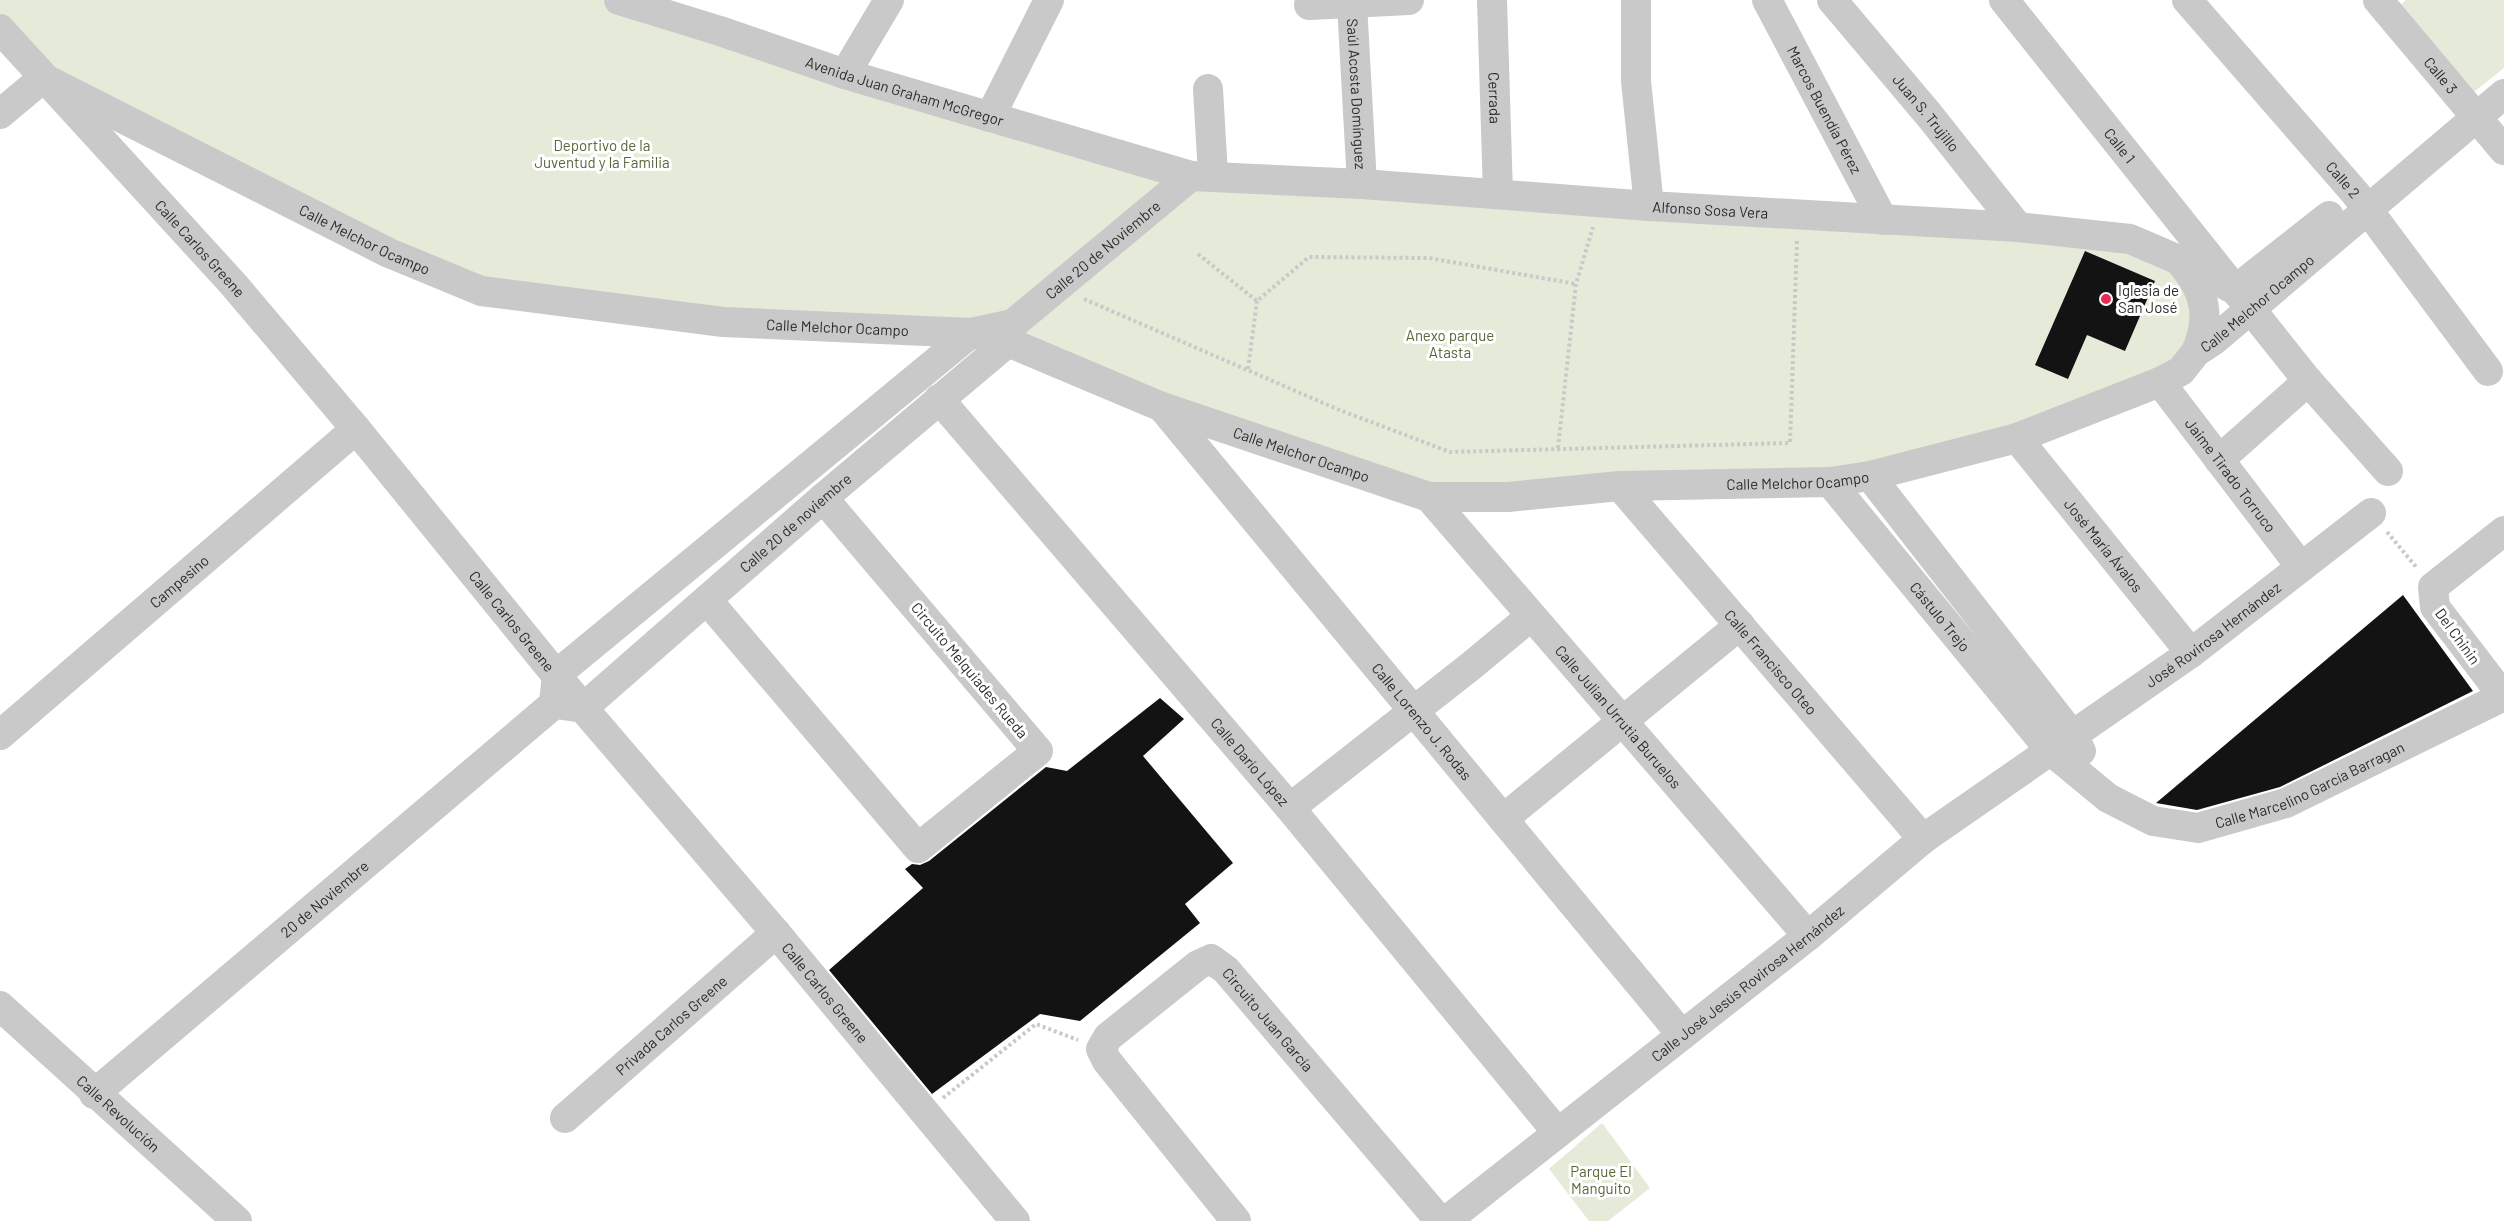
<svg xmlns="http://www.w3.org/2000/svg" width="2504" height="1221" font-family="Barlow,sans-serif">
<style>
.green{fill:#e5ead9}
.building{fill:#131313}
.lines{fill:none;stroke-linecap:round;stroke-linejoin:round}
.path{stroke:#c9c9c9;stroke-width:4;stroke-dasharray:3 3;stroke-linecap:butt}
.minor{stroke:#c9c9c9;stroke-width:30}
.poi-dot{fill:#e52c55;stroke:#fff;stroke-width:2}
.labels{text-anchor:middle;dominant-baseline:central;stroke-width:6;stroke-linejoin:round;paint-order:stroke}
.street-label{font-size:15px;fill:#2c2c2c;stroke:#fff}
.park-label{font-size:15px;fill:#56673a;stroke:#fff}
.poi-label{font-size:15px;fill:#2c2c2c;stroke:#fff;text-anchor:start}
</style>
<rect width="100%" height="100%" fill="#fff"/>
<!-- green -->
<g class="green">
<polygon points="0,0 619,0 1191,176 2130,239 2201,290 2181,371 1870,476 1429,497 971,333 481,291 43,78 0,29"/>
<polygon points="2406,0 2504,0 2504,68 2466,98 2394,11"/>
<polygon points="1602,1123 1650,1188 1608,1221 1589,1221 1549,1169"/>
</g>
<!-- building -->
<g class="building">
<polygon points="2085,251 2155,281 2125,351 2087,335 2068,379 2035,365"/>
<polygon points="2403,595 2473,691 2280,787 2197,810 2156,803"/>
<polygon points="1160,698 1184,719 1143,756 1233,863 1185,904 1200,923 1080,1021 1040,1014 932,1094 829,970 923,888 905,869 912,864 920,865 929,861 1046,767 1067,771"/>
</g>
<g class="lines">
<!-- path -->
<g class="path">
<polyline points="1198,254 1257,301 1309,257 1429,258 1576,284"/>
<polyline points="1084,299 1337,409 1450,452 1790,443 1797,240"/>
<polyline points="1248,369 1257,301"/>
<polyline points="1558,448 1576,284 1593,227"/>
<polyline points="2387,532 2417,568"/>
<polyline points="943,1098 1036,1024 1078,1040"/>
</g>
<!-- minor -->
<g class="minor">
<path id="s1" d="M 619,0 L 720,31 L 845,74 L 1191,176 L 1362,184 L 1649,206 L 2018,227 L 2130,239 L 2179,260 L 2235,290"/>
<path id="s2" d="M 1492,0 L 1498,194"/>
<polyline points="1636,0 1636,81 1649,206"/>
<path id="s3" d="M 1767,0 L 1883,220"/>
<path id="s4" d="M 1832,0 L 1929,115 L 2018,227"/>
<path id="s5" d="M 2004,0 L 2308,381 L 2388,471"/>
<path id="s6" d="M 2187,0 L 2356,194 L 2488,371"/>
<path id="s7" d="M 2378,0 L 2504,150"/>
<path id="s8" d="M 1352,4 L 1362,184"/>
<polyline points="1309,5 1409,0"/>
<path id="s9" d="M 0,29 L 234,285 L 356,429 L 583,708 L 776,933 L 1015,1221"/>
<polyline points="845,74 889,0"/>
<path id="s10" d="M 43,78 L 389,253 L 481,291 L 723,322 L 971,333 L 1008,342 L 1162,407 L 1429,497 L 1508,497 L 1620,486 L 1830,482 L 1870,476 L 2017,438 L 2160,382 L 2181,371 L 2196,352 L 2214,340 L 2504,94"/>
<polyline points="1208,89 1213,175"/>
<polyline points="0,114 43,78"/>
<polyline points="990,117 1049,0"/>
<path d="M 2182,264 C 2206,292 2211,318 2196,352"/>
<polyline points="2235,290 2329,216"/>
<path id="s11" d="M 2160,382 L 2301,567"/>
<path id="s12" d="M 939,399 L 1290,808 L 1557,1132"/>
<path id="s13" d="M 1162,407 L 1682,1035"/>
<path id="s14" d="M 2017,438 L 2191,653"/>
<polyline points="2219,460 2308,381"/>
<polyline points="1870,476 2072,735 2081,751"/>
<path id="s15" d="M 1830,482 L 2051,751 L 2108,798 L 2153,821 L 2198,828 L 2286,803 L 2504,696"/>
<path id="s16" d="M 1620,486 L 1923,839"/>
<path id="s17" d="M 1429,497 L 1808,936"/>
<polyline points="707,600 918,848 1038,751 823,498"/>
<polyline points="2503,696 2435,607 2433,587 2504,531"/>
<path id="s18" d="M 563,705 L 583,708 L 823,498 L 1008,342"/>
<path id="s19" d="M 0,735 L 356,429"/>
<polyline points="1290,808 1471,666 1530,617"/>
<polyline points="1503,819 1740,625"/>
<path id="s20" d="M 0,1006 L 237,1221"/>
<path id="s21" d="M 94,1094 L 554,704 L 557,674 L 971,333 L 1013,324 L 1191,176"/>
<path id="s22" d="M 565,1118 L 776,933"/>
<path id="s23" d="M 1236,1221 L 1107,1061 L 1101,1049 L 1108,1037 L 1198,965 L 1211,959 L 1226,970 L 1440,1221"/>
<path id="s24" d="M 1446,1221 L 1808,936 L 1923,839 L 2191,653 L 2371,513"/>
</g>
</g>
<!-- markers -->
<circle class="poi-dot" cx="2106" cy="299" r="6"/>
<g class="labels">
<!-- street labels -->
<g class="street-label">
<text stroke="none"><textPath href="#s7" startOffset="98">Calle 3</textPath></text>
<text stroke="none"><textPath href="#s1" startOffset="300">Avenida Juan Graham McGregor</textPath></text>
<text stroke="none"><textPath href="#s8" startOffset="90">Saúl Acosta Domínguez</textPath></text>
<text stroke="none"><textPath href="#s2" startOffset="98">Cerrada</textPath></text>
<text stroke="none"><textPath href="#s3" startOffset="124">Marcos Buendía Pérez</textPath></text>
<text stroke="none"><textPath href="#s4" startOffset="147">Juan S. Trujillo</textPath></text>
<text stroke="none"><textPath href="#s5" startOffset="186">Calle 1</textPath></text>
<text stroke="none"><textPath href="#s6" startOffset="238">Calle 2</textPath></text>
<text stroke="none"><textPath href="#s1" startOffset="1119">Alfonso Sosa Vera</textPath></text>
<text stroke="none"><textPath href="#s10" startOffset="360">Calle Melchor Ocampo</textPath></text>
<text stroke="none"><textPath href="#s9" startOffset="297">Calle Carlos Greene</textPath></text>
<text stroke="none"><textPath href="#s21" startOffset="1329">Calle 20 de Noviembre</textPath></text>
<text stroke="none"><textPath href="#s10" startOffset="2340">Calle Melchor Ocampo</textPath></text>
<text stroke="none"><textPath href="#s10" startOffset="846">Calle Melchor Ocampo</textPath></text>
<text stroke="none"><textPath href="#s10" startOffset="1332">Calle Melchor Ocampo</textPath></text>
<text stroke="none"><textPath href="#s11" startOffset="117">Jaime Tirado Torruco</textPath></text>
<text stroke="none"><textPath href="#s10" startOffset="1836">Calle Melchor Ocampo</textPath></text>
<text stroke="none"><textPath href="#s18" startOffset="302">Calle 20 de noviembre</textPath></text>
<text stroke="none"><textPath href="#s14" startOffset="138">José María Ávalos</textPath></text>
<text stroke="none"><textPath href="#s19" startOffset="236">Campesino</textPath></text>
<text stroke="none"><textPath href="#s15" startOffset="174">Cástulo Trejo</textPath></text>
<text stroke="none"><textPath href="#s9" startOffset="783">Calle Carlos Greene</textPath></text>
<text stroke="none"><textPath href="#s24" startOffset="966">José Rovirosa Hernández</textPath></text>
<text transform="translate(2458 636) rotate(54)">Del Chinin</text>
<text stroke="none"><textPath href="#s16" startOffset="232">Calle Francisco Oteo</textPath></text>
<text transform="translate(970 670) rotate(50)">Circuito Melquiades Rueda</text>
<text stroke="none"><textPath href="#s17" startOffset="290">Calle Julian Urrutia Buruelos</textPath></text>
<text stroke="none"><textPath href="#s13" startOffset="408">Calle Lorenzo J. Rodas</textPath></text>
<text stroke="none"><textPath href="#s12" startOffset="478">Calle Darío López</textPath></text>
<text stroke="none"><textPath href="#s15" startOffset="638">Calle Marcelino García Barragan</textPath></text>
<text stroke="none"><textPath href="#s21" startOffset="302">20 de Noviembre</textPath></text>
<text stroke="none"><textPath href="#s24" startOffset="384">Calle José Jesús Rovirosa Hernández</textPath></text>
<text stroke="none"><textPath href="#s9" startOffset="1269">Calle Carlos Greene</textPath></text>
<text stroke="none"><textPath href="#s23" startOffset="446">Circuito Juan García</textPath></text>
<text stroke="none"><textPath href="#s22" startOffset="141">Privada Carlos Greene</textPath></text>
<text stroke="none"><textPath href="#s20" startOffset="160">Calle Revolución</textPath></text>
</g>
<!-- park labels -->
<g class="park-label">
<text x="602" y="145">Deportivo de la<tspan x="602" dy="17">Juventud y la Familia</tspan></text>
<text x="1450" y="335">Anexo parque<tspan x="1450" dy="17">Atasta</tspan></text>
<text x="1601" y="1171">Parque El<tspan x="1601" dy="17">Manguito</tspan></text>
</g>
<!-- poi labels -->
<g class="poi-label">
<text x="2118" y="290">Iglesia de<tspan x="2118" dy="17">San José</tspan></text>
</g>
</g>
</svg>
